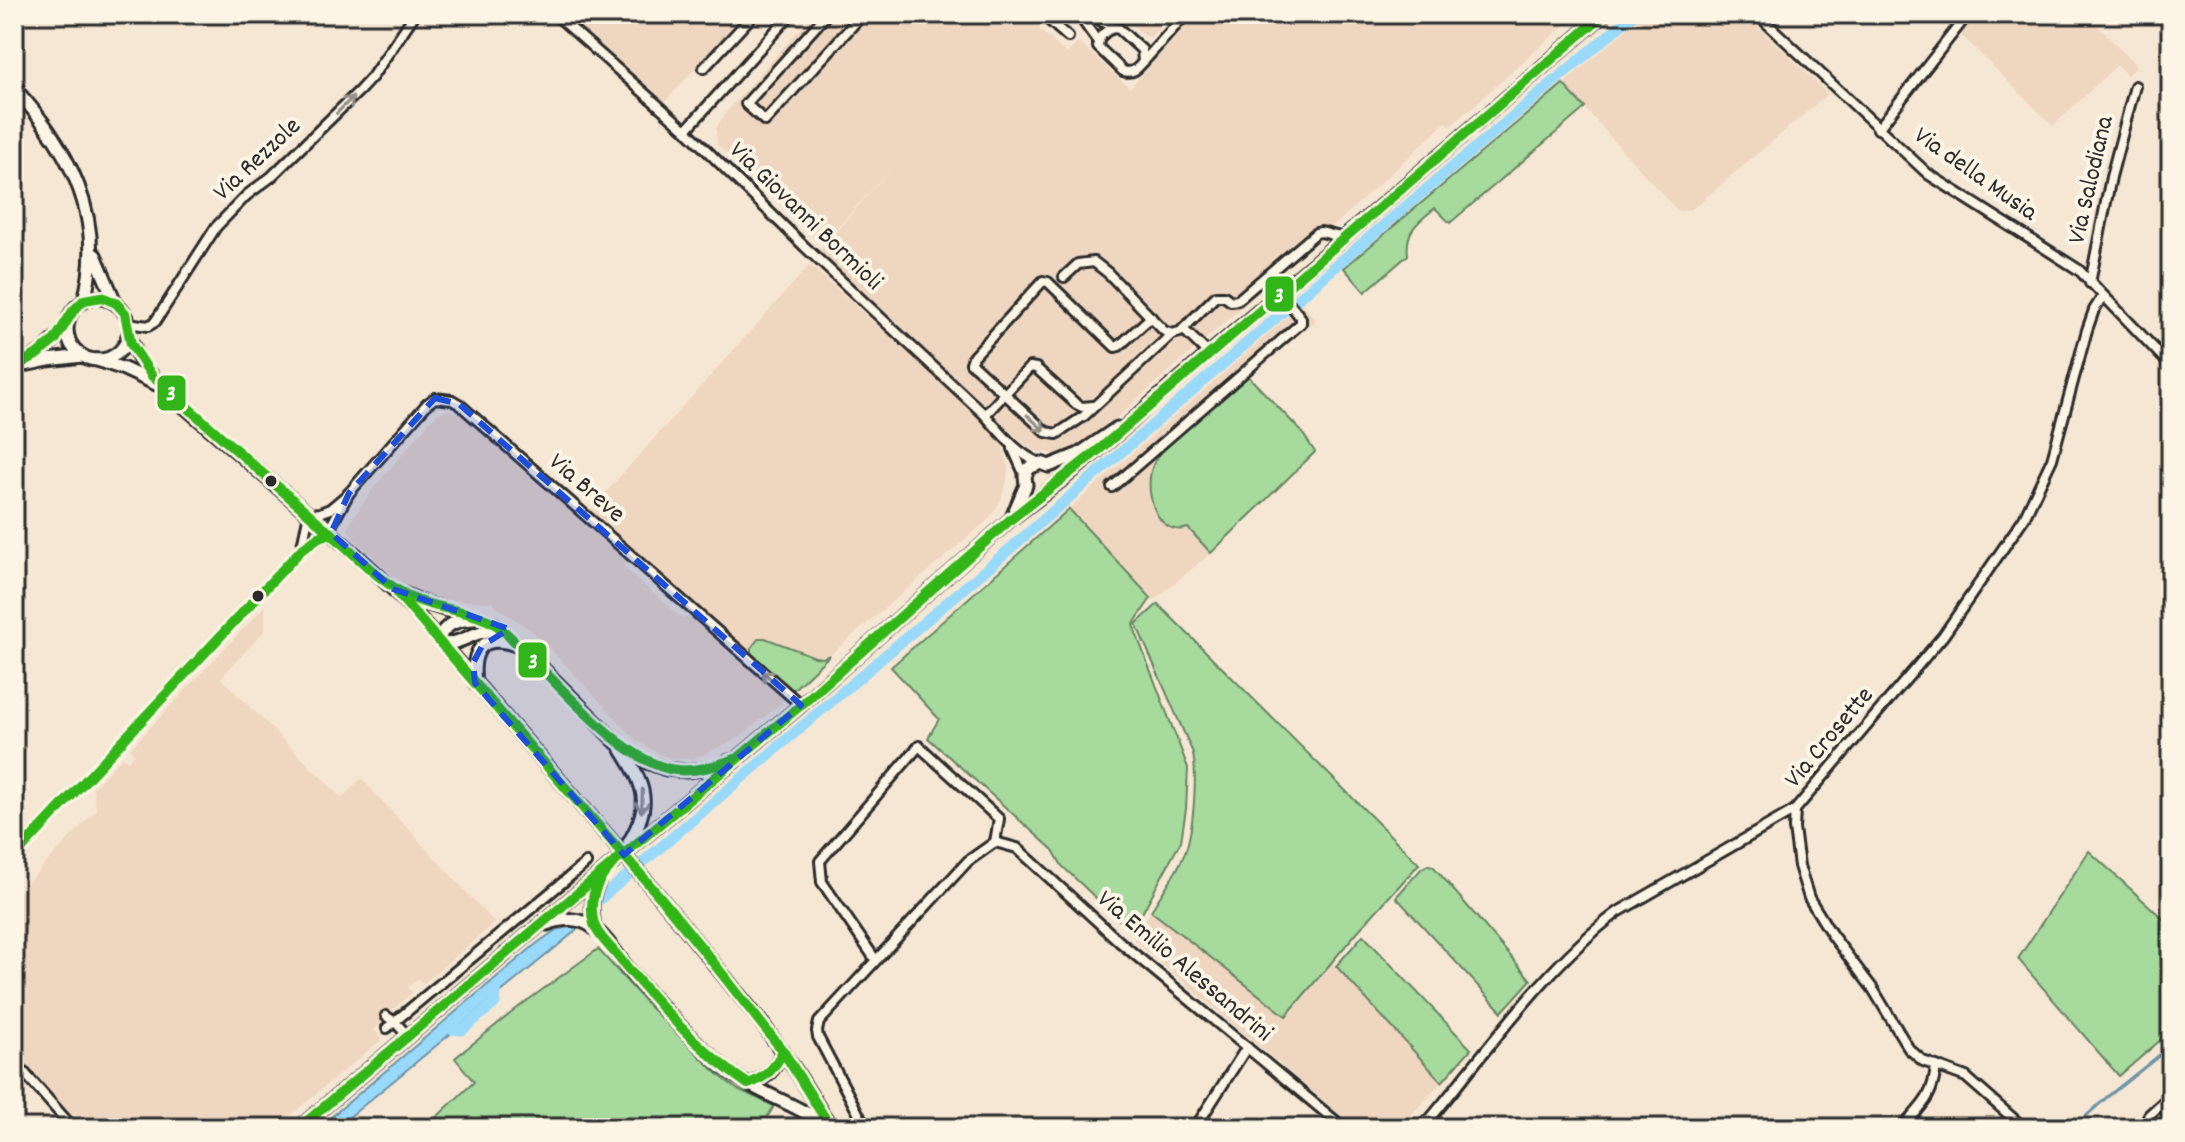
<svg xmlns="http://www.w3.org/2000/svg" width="2185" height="1142" font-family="Dekko,sans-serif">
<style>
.built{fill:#efd6c0}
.green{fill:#a6db9d;stroke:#688364;stroke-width:2}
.water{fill:#99dafb;stroke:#6d94a8;stroke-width:2}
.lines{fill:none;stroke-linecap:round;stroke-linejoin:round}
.stream{stroke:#6d94a8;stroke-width:3}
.canal{stroke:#99dafb;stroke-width:11}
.street-casing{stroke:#2b2b2b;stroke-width:14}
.secondary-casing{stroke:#2b2b2b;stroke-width:17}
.street{stroke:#fcf5e5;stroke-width:8}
.secondary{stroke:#fcf5e5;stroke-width:11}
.secondary-bridge-casing{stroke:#2b2b2b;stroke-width:17;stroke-linecap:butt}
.secondary-bridge{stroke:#fcf5e5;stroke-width:11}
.bus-1-casing{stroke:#fcf5e5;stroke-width:16}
.bus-1{stroke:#31b518;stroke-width:10}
.oneway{stroke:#949088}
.marked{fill:#1d4ed8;fill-opacity:0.2;stroke:#1d4ed8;stroke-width:6;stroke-dasharray:16 10;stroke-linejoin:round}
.bus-dot{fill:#2b2b2b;stroke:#fcf5e5;stroke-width:3}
.labels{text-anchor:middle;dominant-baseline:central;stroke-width:8;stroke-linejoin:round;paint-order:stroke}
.street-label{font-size:26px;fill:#2b2b2b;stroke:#fcf5e5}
.line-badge{stroke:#fcf5e5;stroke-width:3}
.badge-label{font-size:22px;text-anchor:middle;font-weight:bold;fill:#fff}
</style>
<rect width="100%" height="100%" fill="#f6e7d4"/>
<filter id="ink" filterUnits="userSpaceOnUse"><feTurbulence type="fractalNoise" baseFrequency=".0125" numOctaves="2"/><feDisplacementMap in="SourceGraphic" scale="16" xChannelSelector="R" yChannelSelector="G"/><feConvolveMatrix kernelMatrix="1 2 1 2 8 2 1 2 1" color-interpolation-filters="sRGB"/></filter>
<g filter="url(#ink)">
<!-- built -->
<g class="built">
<polygon points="567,14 743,14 665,102 642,86 598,49"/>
<polygon points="813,14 1023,14 1067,54 1078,42 1130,88 1196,14 1577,14 1451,126 1446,122 1334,226 1113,421 1069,452 1056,454 1034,451 1024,444 817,253 893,166 823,244 717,145 716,128 728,110"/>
<polygon points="1120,14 1172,14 1151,37 1145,36"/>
<polygon points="1644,14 1745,14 1828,94 1692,209 1679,211 1670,203 1563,84"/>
<polygon points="1973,14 2105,14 2096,24 2137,66 2127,75 2117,65 2053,126 1959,33"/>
<polygon points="810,265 975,413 1002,443 1008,465 1007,481 1000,502 989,519 830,655 823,658 815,657 765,638 759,638 751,648 751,653 589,511"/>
<polygon points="1302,304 1316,320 1165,447 1149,480 1151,500 1159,517 1188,528 1211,553 1153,601 1069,509"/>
<polygon points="449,410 459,414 626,561 623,567 683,619 691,617 786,699 741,736 729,743 694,758 673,759 659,754 635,739 546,644 531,630 496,607 493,602 434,599 418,593 399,581 354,539 349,530 349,524 372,490 435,416 439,413"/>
<polygon points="265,606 265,630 221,678 342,798 361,778 495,923 425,982 422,983 419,979 408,987 412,993 390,1012 374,1030 382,1039 275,1128 88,1128 75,1114 71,1119 14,1054 14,897 96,810 93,788 122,757 128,761 134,754 130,749"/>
<polygon points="1151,911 1286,1016 1332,962 1442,1082 1410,1116 1386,1128 1355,1128 1133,939"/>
</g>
<!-- green -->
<g class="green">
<path d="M 1563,84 L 1585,108 L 1450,223 L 1435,208 C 1418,222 1405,230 1408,255 L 1365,292 L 1344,268 Z"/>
<path d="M 1248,376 L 1301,431 L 1315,452 L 1211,553 L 1188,528 C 1155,539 1141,485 1155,461 C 1165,445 1181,434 1195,421 C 1213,406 1230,391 1248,376 Z"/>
<polygon points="1069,509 1151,598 1133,625 1188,768 1186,809 1181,841 1133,930 1118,919 1062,866 1053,850 928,738 939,719 891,667"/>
<path d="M 1158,604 L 1419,864 L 1358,931 L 1286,1016 L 1151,911 C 1163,890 1182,867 1188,843 C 1194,819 1197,777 1193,753 L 1136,624 Z"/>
<polygon points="759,638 765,638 815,657 823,658 830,655 794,689 790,690 751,653 751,648"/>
<polygon points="2089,851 2171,926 2171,1031 2119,1076 2018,959"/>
<polygon points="1428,865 1433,866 1531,980 1502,1012 1396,897 1422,868"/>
<polygon points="1363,935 1471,1049 1442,1082 1336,966"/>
<polygon points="598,949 649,1006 720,1076 737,1089 774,1106 761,1128 425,1128 474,1082 455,1058 520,1006"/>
</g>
<!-- water -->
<polygon class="water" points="569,927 578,929 336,1128 318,1128 536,944 556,930"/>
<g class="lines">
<!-- stream -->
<g class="stream">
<polyline points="2164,345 2171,353"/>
<polyline points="2073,1128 2106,1098 2161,1054 2171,1053"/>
</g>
<!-- canal -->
<g class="canal">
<polyline points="600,899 1004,554 1345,258 1634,14"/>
<polyline points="446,1028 462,1030 495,1003 497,985"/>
</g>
<defs>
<g id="street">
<path d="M 555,14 L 686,130 L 805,247 L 985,415 C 1001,433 1017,454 1040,463"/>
<polyline points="827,14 746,104 765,121 863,14"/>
<polyline points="1042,14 1068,37"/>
<polyline points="1078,14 1098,42"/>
<polyline points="1088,14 1114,28"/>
<polyline points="1757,14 1928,174 2079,270 2171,366"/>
<path d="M 1114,28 L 1119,29 L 1142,50 L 1143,62 C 1137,69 1133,74 1123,71 L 1098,47 C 1098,37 1104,31 1114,28 Z"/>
<polyline points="1144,61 1186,14"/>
<polyline points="704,68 754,14"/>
<polyline points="1878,129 1968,14"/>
<polyline points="686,130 791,14"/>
<polyline points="1064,277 1078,264 1094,262 1108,273 1164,331 1172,334 1180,332 1216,296 1224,296 1231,301 1238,300 1316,233 1321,232 1344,238"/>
<polyline points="2090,283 2111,177 2135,86"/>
<polyline points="1151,317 1119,346 1115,347 1048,282 1043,281 973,357 971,363 1046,432 1057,434 1084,416 1172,334"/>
<polyline points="128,323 148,326 155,322 216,227 247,195 271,177 360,90 372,77 415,14"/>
<polyline points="1183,329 1210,355"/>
<polyline points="985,415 1030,367 1036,368 1076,404 1082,407 1093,406"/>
<polyline points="1013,449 1025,476"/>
<polyline points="1112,487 1301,323 1301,318 1281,293"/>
<polyline points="301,550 309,514 320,513 330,509 349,493 427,404 435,398 452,400 459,404 801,705"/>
<polyline points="1795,810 1794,828 1799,866 1809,898 1832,935 1873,989 1909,1049 1923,1061 1966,1077 2024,1128"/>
<polyline points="14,857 301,550 319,537 331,533 332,524 349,493"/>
<polyline points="875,959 822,882 820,861 919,746 999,819 995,842"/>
<polyline points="386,1016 395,1022 408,1036"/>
<polyline points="387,1028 586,863"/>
<polyline points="14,1061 73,1128"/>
<polyline points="866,1128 818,1037 817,1031 819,1022 968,861 995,842 1017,848 1121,943 1344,1128"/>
<polyline points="1195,1128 1247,1047"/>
<path d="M 1415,1128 L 1430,1119 C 1487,1051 1547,965 1618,912 L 1795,810 L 1943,636 L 2024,518 L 2052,459 L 2087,330 L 2094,310 L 2103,296"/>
<path d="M 1902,1128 C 1922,1105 1933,1098 1936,1066"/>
<polyline points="2142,1128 2149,1115 2169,1097"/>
</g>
<g id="secondary">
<path d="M 14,88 C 68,146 107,219 84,300"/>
<polyline points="95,255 115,302"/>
<circle cx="98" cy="329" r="31"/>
<polyline points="128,336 142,364 163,388 356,555 393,589 419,617 592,818"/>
<polyline points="97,360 124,369 156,384"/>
<polyline points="27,361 45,349 66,328"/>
<polyline points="15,367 48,360 82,356"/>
<polyline points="1013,515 1026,485 1025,476 1029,468 1041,463 1049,466 1079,454 1117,428"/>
<polyline points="400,592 425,603 494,624 536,662 617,743 644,761 666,769 686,771 714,768 729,761"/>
<path d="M 438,639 C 446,623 458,620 474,619"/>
<path d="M 443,644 C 467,644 477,625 503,633"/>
<path d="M 475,683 C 471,651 481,633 516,645"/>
<path d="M 622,750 C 649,792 651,807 624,851"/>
<polyline points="660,897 761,1022 794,1068 829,1124"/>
<path d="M 547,924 C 562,918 580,917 594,928 C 609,940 620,960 633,975 C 661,1007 691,1040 724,1067 C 756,1094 797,1103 830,1128"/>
<path d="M 595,928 C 590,910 591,896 600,879"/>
<path d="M 748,1084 C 767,1079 775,1069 783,1051"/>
<path d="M 299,1128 L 801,705 L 1011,519 C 1060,482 1108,444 1153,402 L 1604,14"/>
</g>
</defs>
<!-- street casing -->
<use href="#street" class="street-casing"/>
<!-- secondary casing -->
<use href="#secondary" class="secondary-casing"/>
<!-- street -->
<use href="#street" class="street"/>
<!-- secondary -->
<use href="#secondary" class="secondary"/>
<defs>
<polyline id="secondary-bridge" points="592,818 660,897"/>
</defs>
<!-- secondary-bridge casing -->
<use href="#secondary-bridge" class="secondary-bridge-casing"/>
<!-- secondary-bridge -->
<use href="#secondary-bridge" class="secondary-bridge"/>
<defs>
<g id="bus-1">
<polyline points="14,367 36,355 55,340 73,311 84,300 102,297 116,303 125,313 131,344 152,376 352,552"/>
<path d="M 331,533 C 358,557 383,586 417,600 C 441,610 470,610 493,623 C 507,631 517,645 529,656 C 564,690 627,765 676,770 C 697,772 715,766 735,759"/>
<polyline points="398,594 660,897 708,956 783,1051 831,1128"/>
<polyline points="14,857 301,550 319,537 331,533"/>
<path d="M 610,867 C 595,882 588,903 594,924 C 597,935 609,945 616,954 C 655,1001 697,1050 748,1084 C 766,1078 775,1068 783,1051"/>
<polyline points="299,1128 801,705 1011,519 1101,448 1604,14"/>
</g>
</defs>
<!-- bus-1 casing -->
<use href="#bus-1" class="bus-1-casing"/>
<!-- bus-1 -->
<use href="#bus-1" class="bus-1"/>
</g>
<!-- one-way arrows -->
<defs><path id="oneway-shaft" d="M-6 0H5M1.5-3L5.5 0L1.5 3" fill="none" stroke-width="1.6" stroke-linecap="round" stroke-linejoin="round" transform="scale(2)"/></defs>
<g class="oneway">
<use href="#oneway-shaft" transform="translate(345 105) rotate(-45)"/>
<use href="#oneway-shaft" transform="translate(1036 423) rotate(42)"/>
<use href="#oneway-shaft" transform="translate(771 679) rotate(-138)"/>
<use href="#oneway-shaft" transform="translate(642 801) rotate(92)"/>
</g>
</g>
<!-- marked area -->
<path class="marked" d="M 435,398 L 459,404 L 801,705 L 624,855 L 475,683 L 473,663 L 482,646 L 509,629 L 393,589 L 331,533 L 349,493 Z"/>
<!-- markers -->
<g class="bus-dot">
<circle cx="271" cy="481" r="7"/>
<circle cx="258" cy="596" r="7"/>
</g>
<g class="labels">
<!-- street labels -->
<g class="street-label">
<text transform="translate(258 160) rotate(-43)">Via Rezzole</text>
<text transform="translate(1975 175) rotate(35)">Via della Musia</text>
<text transform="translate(2092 180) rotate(-77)">Via Salodiana</text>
<text transform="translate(805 217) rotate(44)">Via Giovanni Bormioli</text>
<text transform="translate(586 489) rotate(41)">Via Breve</text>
<text transform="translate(1830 738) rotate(-50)">Via Crosette</text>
<text transform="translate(1184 967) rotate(40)">Via Emilio Alessandrini</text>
</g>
</g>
<g class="line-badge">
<rect x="1264" y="275" width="31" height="38" rx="8" fill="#31b518"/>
<rect x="156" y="374" width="31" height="38" rx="8" fill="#31b518"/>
<rect x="517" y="641" width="31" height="38" rx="8" fill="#31b518"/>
</g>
<g class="badge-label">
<text x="1279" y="302">3</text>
<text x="171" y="400">3</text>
<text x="533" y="668">3</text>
</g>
<!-- margin -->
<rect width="2185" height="1142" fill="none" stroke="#fcf5e5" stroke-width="48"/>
<rect x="24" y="24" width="2137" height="1094" fill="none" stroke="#2b2b2b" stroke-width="3" filter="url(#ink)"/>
</svg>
